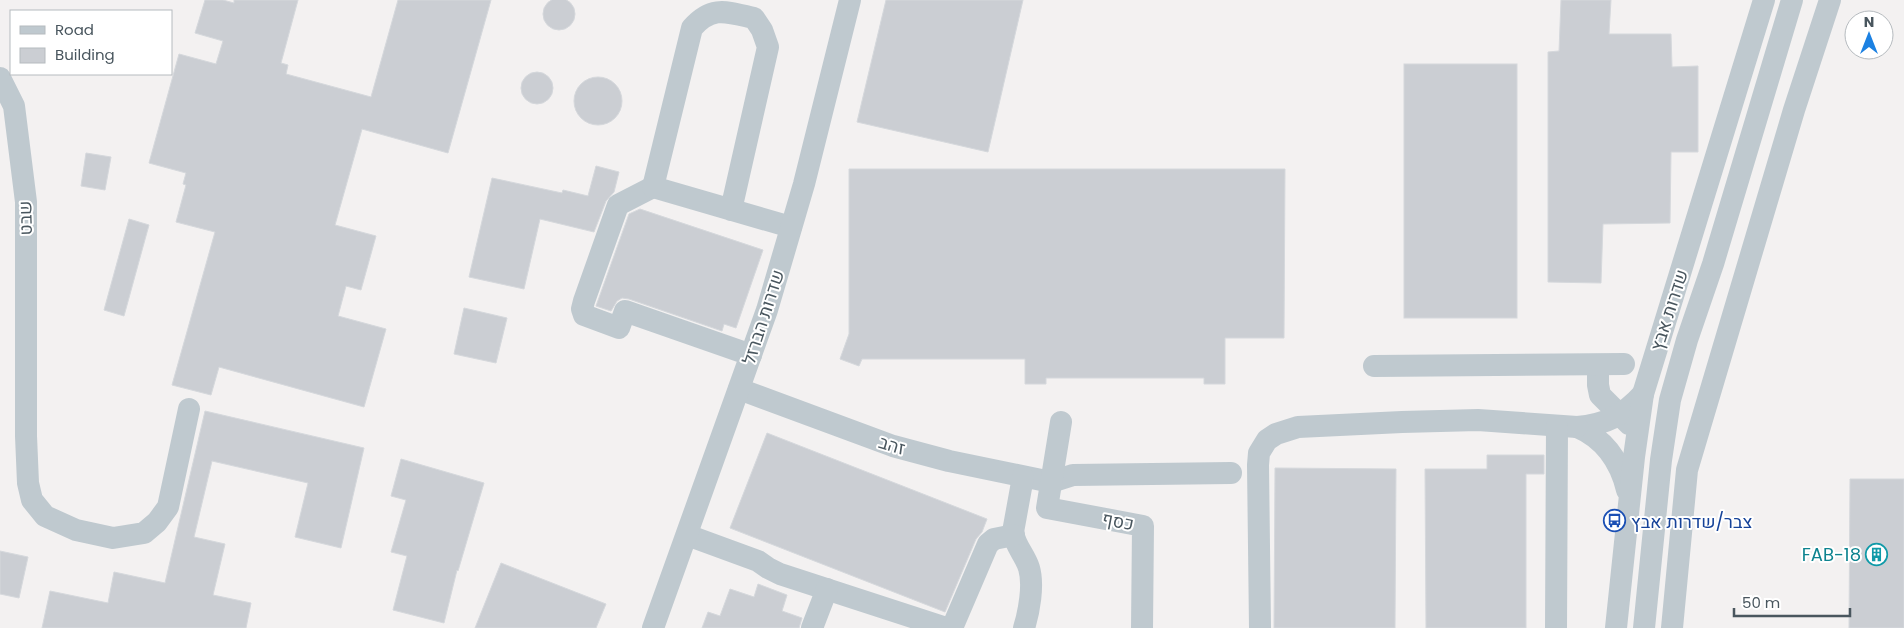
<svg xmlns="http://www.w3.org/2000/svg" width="1904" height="628" font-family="Poppins,Heebo,sans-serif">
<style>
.building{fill:#cbced3;stroke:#d5d8dc}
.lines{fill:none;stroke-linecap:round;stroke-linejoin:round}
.minor{stroke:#bfc9cf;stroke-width:22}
.labels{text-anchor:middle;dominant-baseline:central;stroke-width:4;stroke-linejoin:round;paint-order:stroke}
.street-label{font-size:18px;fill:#49565e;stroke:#fff}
.transit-label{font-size:18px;fill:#164399;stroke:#fff;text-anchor:start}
.culture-label{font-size:18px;fill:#0d838f;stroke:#fff;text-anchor:end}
</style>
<rect width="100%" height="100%" fill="#f3f1f1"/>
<!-- building -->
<g class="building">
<circle cx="559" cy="14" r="16"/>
<polygon points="205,0 223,0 234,3 234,0 298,0 281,63 288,65 286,74 371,97 398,0 491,0 448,153 362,129 335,225 376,236 361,290 346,286 338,316 386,329 364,407 219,367 211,395 172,385 215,232 176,222 186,185 183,184 186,173 149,163 179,54 216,64 223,41 195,33"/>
<polygon points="886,0 1023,0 988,152 857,122"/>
<polygon points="1561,0 1611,0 1609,34 1671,34 1672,67 1698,66 1698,152 1671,152 1670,223 1603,224 1601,283 1548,282 1548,52 1559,51"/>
<rect x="1404" y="64" width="113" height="254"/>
<circle cx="537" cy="88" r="16"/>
<circle cx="598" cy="101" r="24"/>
<polygon points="86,153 111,157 105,190 81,186"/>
<polygon points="596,166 619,172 614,192 606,201 594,232 540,219 524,289 469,277 492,178 562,193 563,190 588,196"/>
<polygon points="849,169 1285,169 1284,338 1225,338 1225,384 1204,384 1204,378 1046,378 1046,384 1025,384 1025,359 862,359 859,366 840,359 849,334"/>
<polygon points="640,209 763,250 736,328 724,324 722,331 629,299 622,298 617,301 611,311 596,306 629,214"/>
<polygon points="129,219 149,225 124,316 104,310"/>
<polygon points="464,308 507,318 496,363 454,354"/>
<polygon points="205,411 364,448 341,548 295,537 308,483 212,461 194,537 225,544 213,595 251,603 246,628 42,628 50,591 108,603 114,572 165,583"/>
<polygon points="767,433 987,519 982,532 976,539 945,612 730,528"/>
<polygon points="1487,455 1544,455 1544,474 1526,474 1526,628 1426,628 1425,469 1487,469"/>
<polygon points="401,459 484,483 458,571 457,570 444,623 393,610 407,556 391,552 406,500 391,496"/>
<polygon points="1275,468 1396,469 1395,628 1274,628"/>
<polygon points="1850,479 1904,479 1904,628 1849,628"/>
<polygon points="0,551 28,557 19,598 0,594"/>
<polygon points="501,563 606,604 596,628 475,628"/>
<polygon points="758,584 787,595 782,611 802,618 799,628 702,628 708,612 720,616 730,589 754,597"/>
</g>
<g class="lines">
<!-- minor -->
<g class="minor">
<polyline points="0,78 14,106 26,202 26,436 28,483 32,500 45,516 76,530 113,538 144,533 157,522 168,507 189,409"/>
<polyline points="653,187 618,205 584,301 582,309 584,315 619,328 625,311 751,355"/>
<path d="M 731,210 L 768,47 L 762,30 L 754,18 C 727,12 712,5 692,28 L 653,187 L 791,227"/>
<polyline points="1598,365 1598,385 1600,395 1629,424"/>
<polyline points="1374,366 1624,364"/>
<polyline points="739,389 893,446 949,461 1051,482 1073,475 1231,473"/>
<polyline points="1061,422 1047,508 1143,526 1142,628"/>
<path d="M 1023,477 L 1013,532 C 1015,546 1025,555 1029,568 C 1034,585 1029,612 1024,628"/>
<path d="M 1627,490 C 1620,461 1605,439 1577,427 C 1605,425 1624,415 1643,394"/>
<polyline points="687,535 758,561 768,568 780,574 946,628"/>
<polyline points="653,628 767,310 804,184 850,0"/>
<polyline points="812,628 827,589"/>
<polyline points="952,628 988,544 994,539 1014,535"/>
<polyline points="1260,628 1258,465 1259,453 1267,440 1276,434 1298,427 1402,422 1478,420 1577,427"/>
<polyline points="1556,628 1557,427"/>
<polyline points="1616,628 1634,457 1643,394 1764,0"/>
<polyline points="1644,628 1661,460 1670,400 1687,340 1713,264 1792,0"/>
<polyline points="1672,628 1687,470 1794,110 1830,0"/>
</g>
</g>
<!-- icons -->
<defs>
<symbol id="bus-ring" viewBox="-11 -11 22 22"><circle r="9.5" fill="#fff" stroke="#1a4fb4" stroke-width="1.5"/><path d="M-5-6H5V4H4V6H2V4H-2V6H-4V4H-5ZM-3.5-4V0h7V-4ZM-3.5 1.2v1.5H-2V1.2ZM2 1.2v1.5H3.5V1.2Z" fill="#1a4fb4"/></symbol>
<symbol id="building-ring" viewBox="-11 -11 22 22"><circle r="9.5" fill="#fff" stroke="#0f9aa8" stroke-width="1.5"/><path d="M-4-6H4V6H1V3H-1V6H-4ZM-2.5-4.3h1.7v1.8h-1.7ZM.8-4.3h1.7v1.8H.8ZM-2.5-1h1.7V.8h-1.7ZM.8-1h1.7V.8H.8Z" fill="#0f9aa8"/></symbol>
</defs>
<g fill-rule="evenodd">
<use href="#bus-ring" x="1602" y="508" width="25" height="25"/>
<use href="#building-ring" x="1864" y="542" width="25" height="25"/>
</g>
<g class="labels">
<!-- street labels -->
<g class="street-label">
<text transform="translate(25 218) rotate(-92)">שבט</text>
<text transform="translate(1669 310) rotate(-72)">שדרות אבץ</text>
<text transform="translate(763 317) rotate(-72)">שדרות הברזל</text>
<text transform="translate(892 445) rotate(17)">זהב</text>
<text transform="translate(1118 521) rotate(11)">כסף</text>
</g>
<!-- transit labels -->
<g class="transit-label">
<text x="1631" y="521">צבר/שדרות אבץ</text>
</g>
<!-- culture labels -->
<g class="culture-label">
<text x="1861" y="554">FAB-18</text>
</g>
</g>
<!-- legend -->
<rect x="10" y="10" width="162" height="65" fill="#ffffff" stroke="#b6bbbf"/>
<rect x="20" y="26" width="25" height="8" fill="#bfc9cf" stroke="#b6bbbf"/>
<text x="55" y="35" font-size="15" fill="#49565e">Road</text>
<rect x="20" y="48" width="25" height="15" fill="#cbced3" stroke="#b6bbbf"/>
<text x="55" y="60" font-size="15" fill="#49565e">Building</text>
<!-- north arrow -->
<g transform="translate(1869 35)"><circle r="24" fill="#ffffff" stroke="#b6bbbf"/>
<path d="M0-4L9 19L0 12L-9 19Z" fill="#1c81e2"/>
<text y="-8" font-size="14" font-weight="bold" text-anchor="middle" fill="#49565e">N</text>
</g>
<!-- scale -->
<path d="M1734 608v8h116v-8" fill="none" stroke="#49565e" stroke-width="2.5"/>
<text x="1742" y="608" font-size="15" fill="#49565e" stroke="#ffffff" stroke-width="4" paint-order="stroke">50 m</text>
</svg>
